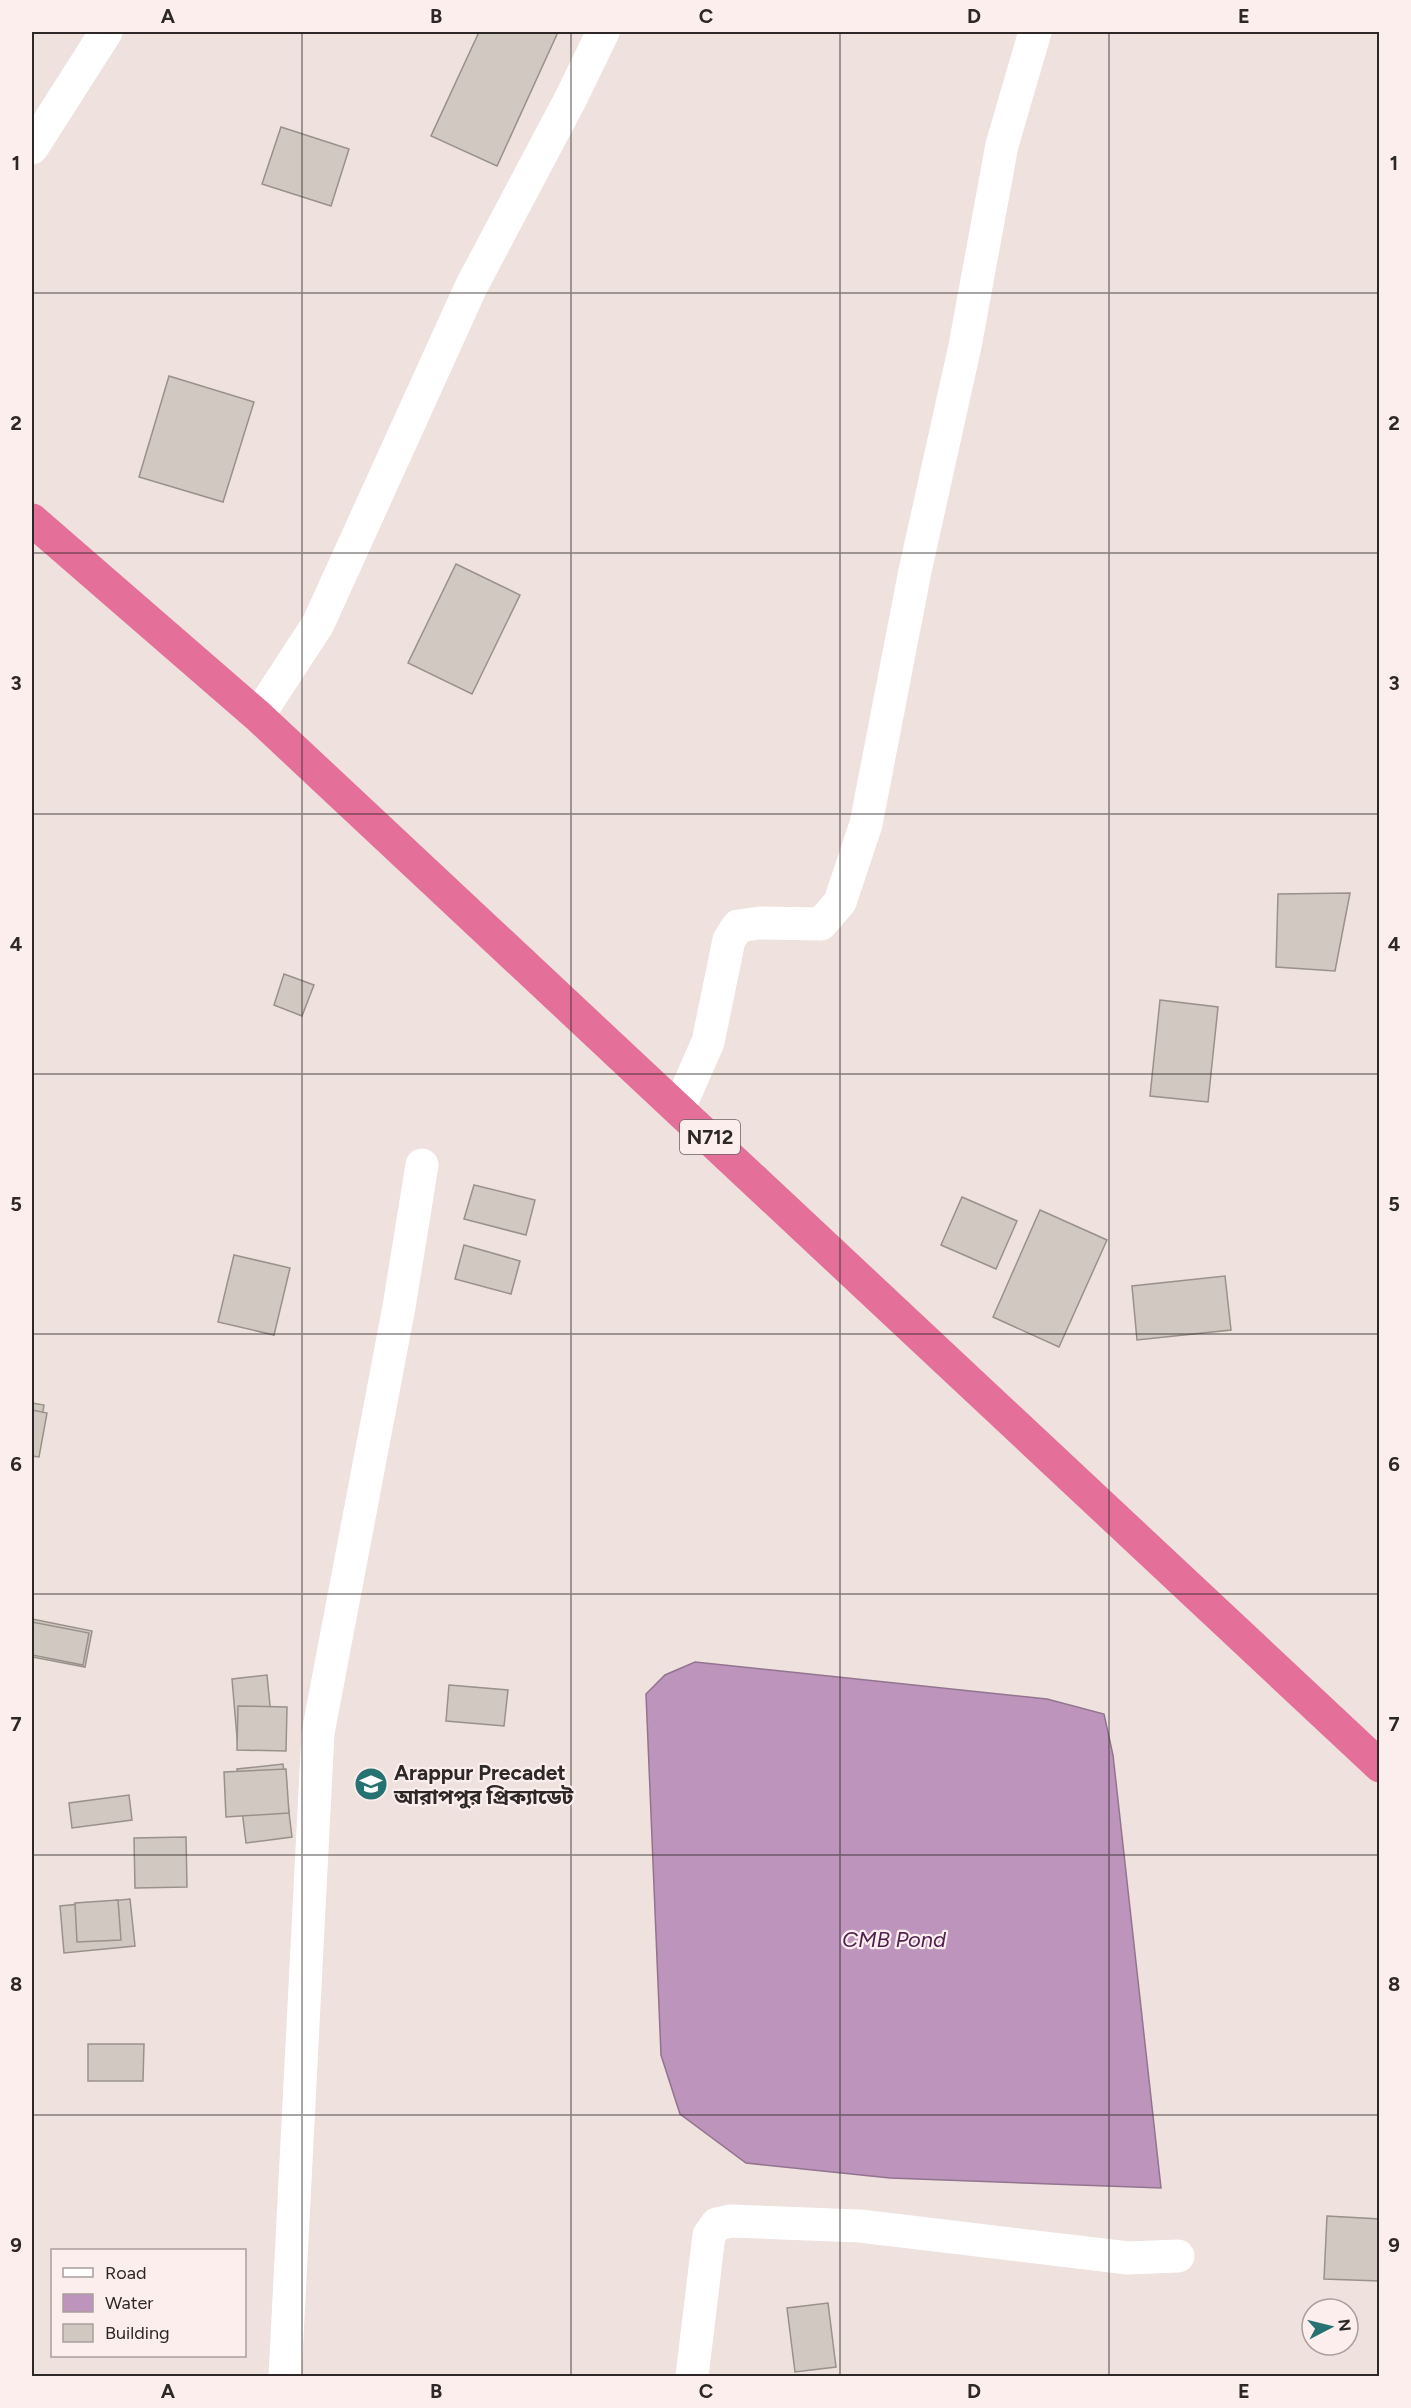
<svg xmlns="http://www.w3.org/2000/svg" width="1411" height="2408" font-family="Figtree,'Noto Sans Bengali',sans-serif">
<style>
.water{fill:#bd94bc;stroke:#92748f;stroke-width:1.5}
.building{fill:#d1c9c1;stroke:#99918a;stroke-width:1.5}
.lines{fill:none;stroke-linecap:round;stroke-linejoin:round}
.minor{stroke:#fff;stroke-width:33}
.highway{stroke:#e46f98;stroke-width:33}
.grid{fill:none;stroke:#2d2827;stroke-width:1.5;stroke-opacity:0.55}
.labels{text-anchor:middle;dominant-baseline:central;stroke-width:4.5;stroke-linejoin:round;paint-order:stroke}
.shield{fill:#fbeeec;stroke:#6b6362;stroke-width:1.5}
.shield-label{font-size:20px;font-weight:bold;fill:#2d2827}
.poi-label{font-size:21px;font-weight:bold;fill:#2d2827;stroke:#fbeeec;text-anchor:start}
.water-label{font-size:22px;font-style:italic;fill:#511e52;stroke:#fbeeec}
.neatline{fill:none;stroke:#2d2827;stroke-width:2}
.grid-label{font-size:20px;text-anchor:middle;font-weight:bold;fill:#2d2827}
</style>
<rect width="100%" height="100%" fill="#eee1de"/>
<!-- water -->
<polygon class="water" points="695,1662 1047,1699 1104,1714 1113,1755 1161,2188 890,2178 746,2163 680,2114 661,2055 646,1694 665,1675"/>
<!-- building -->
<g class="building">
<polygon points="479,32 558,32 497,166 431,136"/>
<polygon points="281,127 349,149 331,206 262,184"/>
<polygon points="169,376 254,402 223,502 139,477"/>
<polygon points="456,564 520,595 472,694 408,663"/>
<polygon points="1350,893 1335,971 1276,967 1278,894"/>
<polygon points="284,974 314,985 302,1016 274,1005"/>
<polygon points="1160,1000 1218,1007 1208,1102 1150,1096"/>
<polygon points="474,1185 535,1200 526,1235 464,1219"/>
<polygon points="962,1197 1017,1221 996,1269 941,1245"/>
<polygon points="1040,1210 1107,1240 1059,1347 993,1317"/>
<polygon points="464,1245 520,1261 511,1294 455,1279"/>
<polygon points="234,1255 290,1268 274,1335 218,1322"/>
<polygon points="1225,1276 1231,1330 1137,1340 1132,1286"/>
<polygon points="32,1403 44,1405 36,1454 32,1453"/>
<polygon points="32,1410 47,1413 39,1457 32,1456"/>
<polygon points="32,1619 92,1631 85,1667 32,1657"/>
<polygon points="32,1622 89,1633 83,1665 32,1655"/>
<polygon points="267,1675 274,1746 238,1749 232,1679"/>
<polygon points="449,1685 508,1690 504,1726 446,1721"/>
<polygon points="238,1706 287,1707 286,1751 237,1750"/>
<polygon points="283,1764 292,1837 246,1843 237,1769"/>
<polygon points="286,1769 289,1813 226,1817 224,1772"/>
<polygon points="129,1795 132,1820 72,1828 69,1803"/>
<polygon points="186,1837 187,1887 135,1888 134,1838"/>
<polygon points="130,1899 135,1946 64,1953 60,1906"/>
<polygon points="118,1900 121,1940 77,1942 75,1903"/>
<polygon points="88,2044 144,2044 143,2081 88,2081"/>
<polygon points="1327,2216 1380,2219 1380,2281 1324,2279"/>
<polygon points="828,2303 836,2367 795,2372 787,2308"/>
</g>
<g class="lines">
<!-- minor -->
<g class="minor">
<polyline points="32,148 106,32"/>
<polyline points="258,716 318,624 471,287 571,98 603,32"/>
<polyline points="679,1108 708,1042 729,940 738,926 760,923 821,924 840,902 866,824 915,571 965,346 1002,145 1035,32"/>
<polyline points="285,2376 318,1733 399,1307 422,1165"/>
<polyline points="692,2376 709,2235 717,2224 731,2221 860,2226 1128,2258 1178,2256"/>
</g>
<!-- highway -->
<polyline class="highway" points="32,520 258,716 1380,1766"/>
</g>
<!-- grid -->
<path class="grid" d="M 302,32 L 302,2376M 571,32 L 571,2376M 840,32 L 840,2376M 1109,32 L 1109,2376M 32,293 L 1380,293M 32,553 L 1380,553M 32,814 L 1380,814M 32,1074 L 1380,1074M 32,1334 L 1380,1334M 32,1594 L 1380,1594M 32,1855 L 1380,1855M 32,2115 L 1380,2115"/>
<!-- icons -->
<defs>
<symbol id="school-disc" viewBox="-11 -11 22 22"><circle r="9.5" fill="#267171" stroke="#fbeeec"/><path d="M0-5L7-2L0 1L-7-2ZM-4 1L0 2.5L4 1V4Q0 6-4 4Z" fill="#fff"/></symbol>
</defs>
<g fill-rule="evenodd">
<use href="#school-disc" x="352" y="1765" width="38" height="38"/>
</g>
<g class="labels">
<!-- shield labels -->
<rect class="shield" x="680" y="1120" width="60" height="34" rx="4.5"/>
<g class="shield-label">
<text x="710" y="1137">N712</text>
</g>
<!-- poi labels -->
<g class="poi-label">
<text x="394" y="1772">Arappur Precadet<tspan x="394" dy="24">আরাপপুর প্রিক্যাডেট</tspan></text>
</g>
<!-- water labels -->
<g class="water-label">
<text x="894" y="1939">CMB Pond</text>
</g>
</g>
<!-- border -->
<rect width="1411" height="2408" fill="none" stroke="#fbeeec" stroke-width="66"/>
<!-- legend -->
<rect x="51" y="2249" width="195" height="108" fill="#fbeeec" stroke="#a99f9d" stroke-width="1.5"/>
<rect x="63" y="2268" width="30" height="9" fill="#ffffff" stroke="#a99f9d" stroke-width="1.5"/>
<text x="105" y="2279" font-size="18" fill="#2d2827">Road</text>
<rect x="63" y="2294" width="30" height="18" fill="#bd94bc" stroke="#a99f9d" stroke-width="1.5"/>
<text x="105" y="2309" font-size="18" fill="#2d2827">Water</text>
<rect x="63" y="2324" width="30" height="18" fill="#d1c9c1" stroke="#a99f9d" stroke-width="1.5"/>
<text x="105" y="2339" font-size="18" fill="#2d2827">Building</text>
<!-- north arrow -->
<g transform="translate(1330 2327) rotate(83)"><circle r="28" fill="#fbeeec" stroke="#a99f9d" stroke-width="1.5"/>
<path d="M0-4.5L10 22L0 15L-10 22Z" fill="#267171"/>
<text y="-9" font-size="16" font-weight="bold" text-anchor="middle" fill="#2d2827">N</text>
</g>
<rect x="33" y="33" width="1345" height="2342" class="neatline"/>
<g class="grid-label">
<text x="168" y="23">A</text>
<text x="436" y="23">B</text>
<text x="706" y="23">C</text>
<text x="974" y="23">D</text>
<text x="1244" y="23">E</text>
<text x="16" y="170">1</text>
<text x="1394" y="170">1</text>
<text x="16" y="430">2</text>
<text x="1394" y="430">2</text>
<text x="16" y="690">3</text>
<text x="1394" y="690">3</text>
<text x="16" y="951">4</text>
<text x="1394" y="951">4</text>
<text x="16" y="1211">5</text>
<text x="1394" y="1211">5</text>
<text x="16" y="1471">6</text>
<text x="1394" y="1471">6</text>
<text x="16" y="1731">7</text>
<text x="1394" y="1731">7</text>
<text x="16" y="1991">8</text>
<text x="1394" y="1991">8</text>
<text x="16" y="2252">9</text>
<text x="1394" y="2252">9</text>
<text x="168" y="2398">A</text>
<text x="436" y="2398">B</text>
<text x="706" y="2398">C</text>
<text x="974" y="2398">D</text>
<text x="1244" y="2398">E</text>
</g>
</svg>
